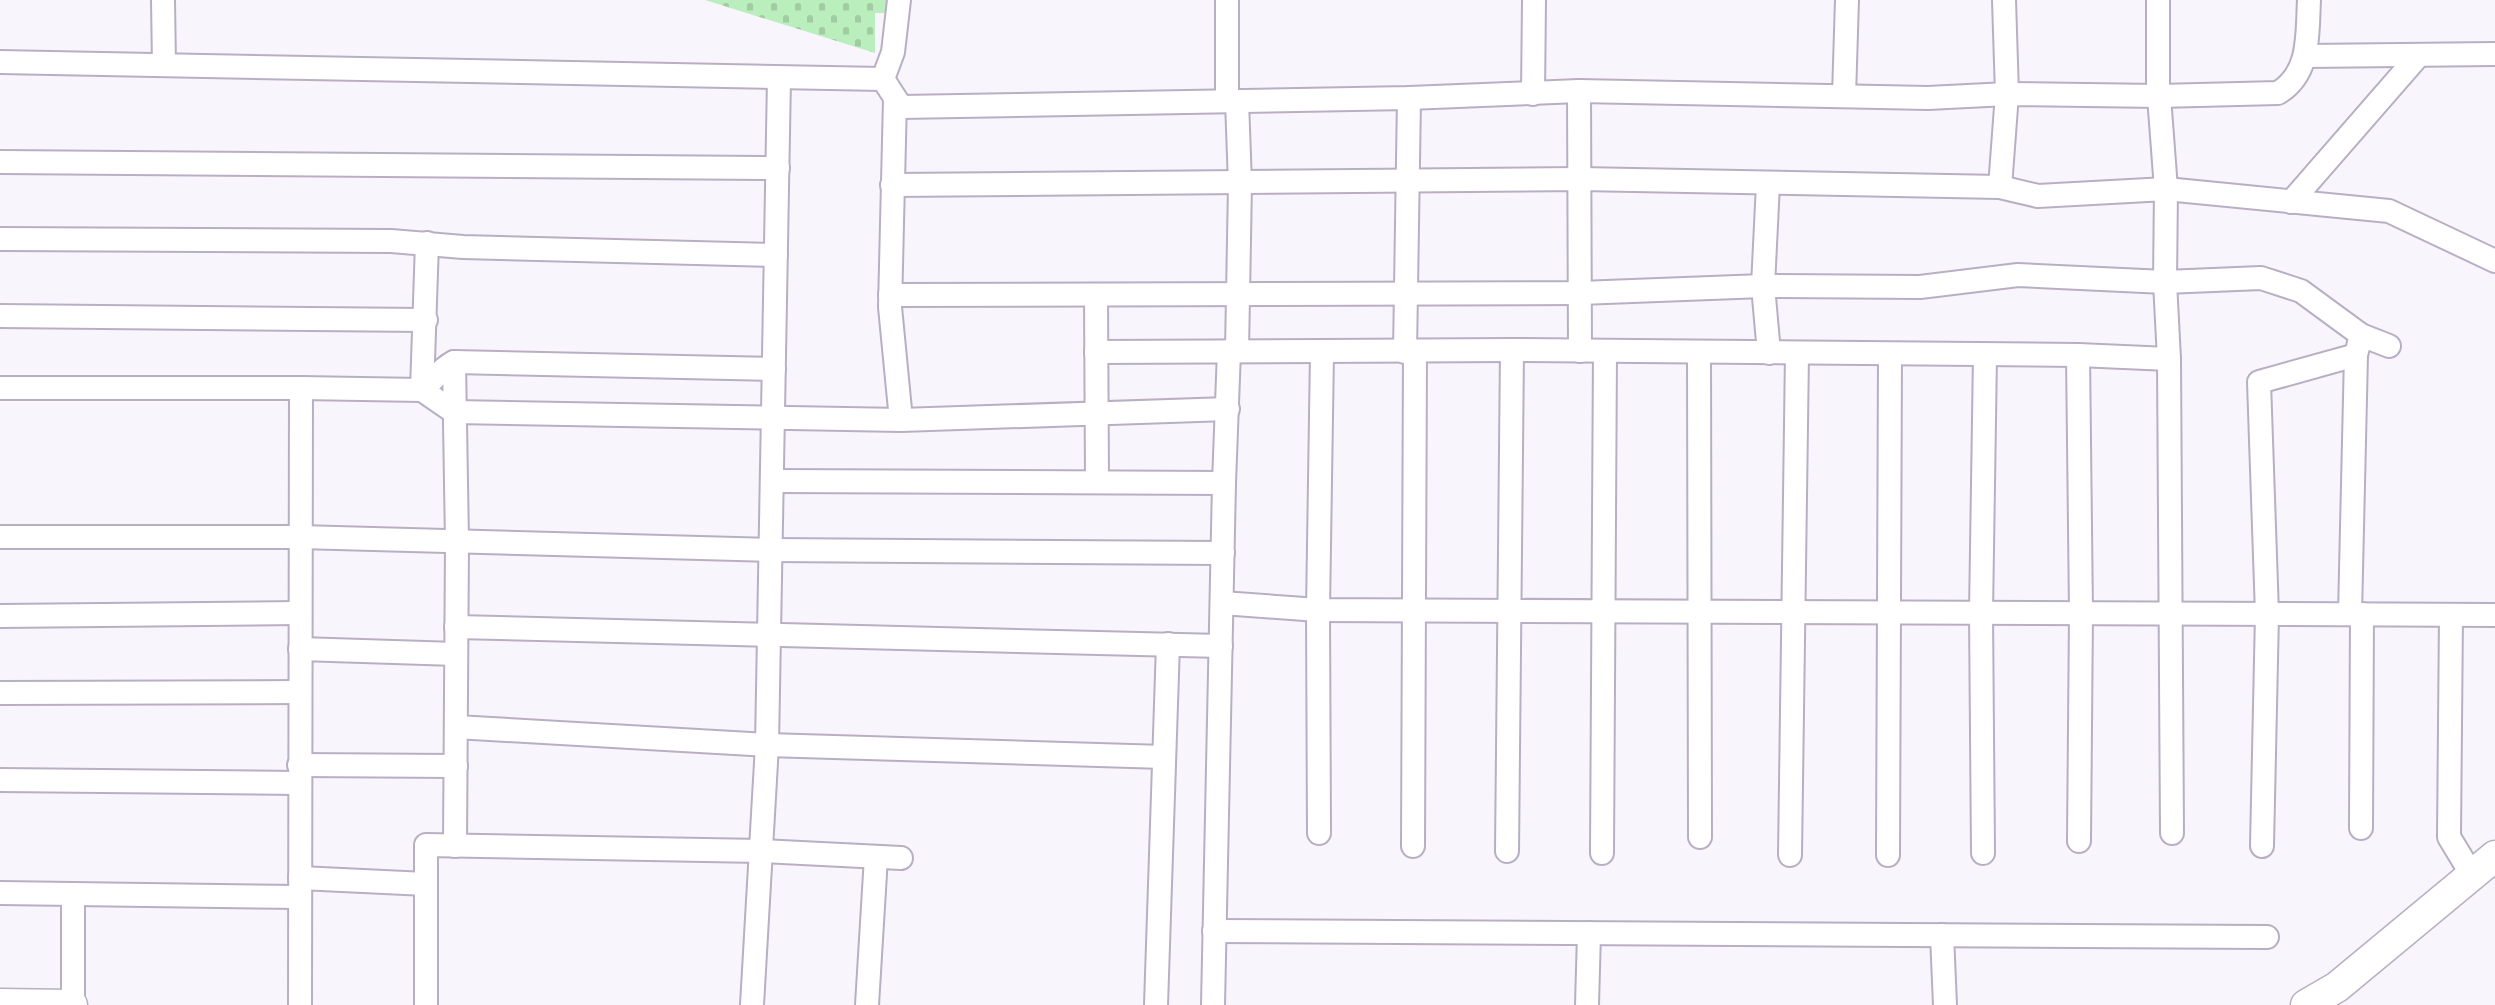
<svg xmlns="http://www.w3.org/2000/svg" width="2495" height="1005" font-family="'Exo 2',sans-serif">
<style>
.cemetery{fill:url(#cemetery-stones)}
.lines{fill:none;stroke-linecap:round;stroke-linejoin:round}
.minor-casing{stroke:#b8afc4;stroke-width:26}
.major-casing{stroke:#b8afc4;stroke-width:33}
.minor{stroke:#fff;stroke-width:22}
.major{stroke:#fff;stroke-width:30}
</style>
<defs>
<pattern id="cemetery-stones" width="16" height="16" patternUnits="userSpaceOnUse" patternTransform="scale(1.5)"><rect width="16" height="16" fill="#bbeebd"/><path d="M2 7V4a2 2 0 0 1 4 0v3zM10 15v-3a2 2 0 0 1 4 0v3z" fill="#a1cca3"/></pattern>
</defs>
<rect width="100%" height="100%" fill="#f9f5fd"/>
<!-- cemetery -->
<polygon class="cemetery" points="705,0 892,0 891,13 875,13 875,53"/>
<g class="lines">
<defs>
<g id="minor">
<polyline points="163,0 164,65"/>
<polyline points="1227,0 1227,101"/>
<polyline points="2158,0 2158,83 2166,189 2165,282 2169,359 2172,833"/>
<polyline points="2306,56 2495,54"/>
<path d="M 0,62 L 883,79 L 901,107 L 1409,98 L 1579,91 L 1928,98 L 2007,94 L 2159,96 L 2278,93 C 2311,73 2307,35 2309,0"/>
<polyline points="883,79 893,52 899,0"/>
<polyline points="1579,91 1580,351"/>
<polyline points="1533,94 1534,0"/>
<polyline points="1844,96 1847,0"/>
<polyline points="895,99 890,307 901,420"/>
<polyline points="1237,101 1240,184 1237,351"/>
<polyline points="0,162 778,168"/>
<polyline points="1768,184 1763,286 1769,353"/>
<polyline points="892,185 1580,179 2000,187 2038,196 2166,189 2389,211 2495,261"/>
<polyline points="2000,187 2007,94 2004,0"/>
<polyline points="2291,202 2419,55"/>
<polyline points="0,239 391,241 463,247 776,255"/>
<polyline points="427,243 422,390 454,412 901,420 1228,409"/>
<polyline points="890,295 1580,293 1763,286 1920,287 2018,275 2165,282 2261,278 2301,291 2361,335"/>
<polyline points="1096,295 1097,481"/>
<polyline points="0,316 426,320"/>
<polyline points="1096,352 1512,350 2078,355 2169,359"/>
<polyline points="1405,352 1409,98"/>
<polyline points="1699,353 1700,837"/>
<polyline points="2078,355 2081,613 2079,841"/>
<polyline points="454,362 457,542 455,846"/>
<path d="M 0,388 L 301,388 L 422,390 C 434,380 440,369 454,362 L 774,369"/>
<polyline points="772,481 1224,483"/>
<polyline points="0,537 300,537 771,550 1223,553"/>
<polyline points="1222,603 1318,610 2495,615"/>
<polyline points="2350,614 2356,355"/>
<polyline points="2451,615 2449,837 2472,875"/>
<polyline points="0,616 300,613"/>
<polyline points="456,627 1221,646"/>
<polyline points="300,649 456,654"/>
<polyline points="0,693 299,692"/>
<polyline points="456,727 767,745 1164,757"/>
<polyline points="299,765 456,766"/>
<polyline points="0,780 299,783"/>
<polyline points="2361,828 2362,614"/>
<polyline points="1319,833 1318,610 1322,352"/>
<polyline points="1413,846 1415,352"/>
<polyline points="2262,846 2267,614 2259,382 2356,355 2361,335 2389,346"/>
<polyline points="1507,851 1512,350"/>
<polyline points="1602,853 1605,352"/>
<polyline points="1983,853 1981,613 1985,355"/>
<polyline points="1790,855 1797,353"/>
<polyline points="1888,855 1890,354"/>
<polyline points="300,878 426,884"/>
<polyline points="0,893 300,897"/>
<polyline points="73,895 73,1005"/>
<polyline points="1214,931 2267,937"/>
<polyline points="1942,935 1945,1005"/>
<polyline points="300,1005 301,388"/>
<polyline points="426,1005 426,845 761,851 901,858"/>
<polyline points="752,1005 767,745 779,78"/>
<polyline points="867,1005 876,857"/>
<polyline points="1156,1005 1168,644"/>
<polyline points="1213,1005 1224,483 1229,351"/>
<polyline points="1587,1005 1589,933"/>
</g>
<g id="major">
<polyline points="0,1004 72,1005"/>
<polyline points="2306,1005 2337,987 2495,856"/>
</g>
</defs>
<!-- minor casing -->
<use href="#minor" class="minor-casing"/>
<!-- major casing -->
<use href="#major" class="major-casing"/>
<!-- minor -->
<use href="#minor" class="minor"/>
<!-- major -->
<use href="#major" class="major"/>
</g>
</svg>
